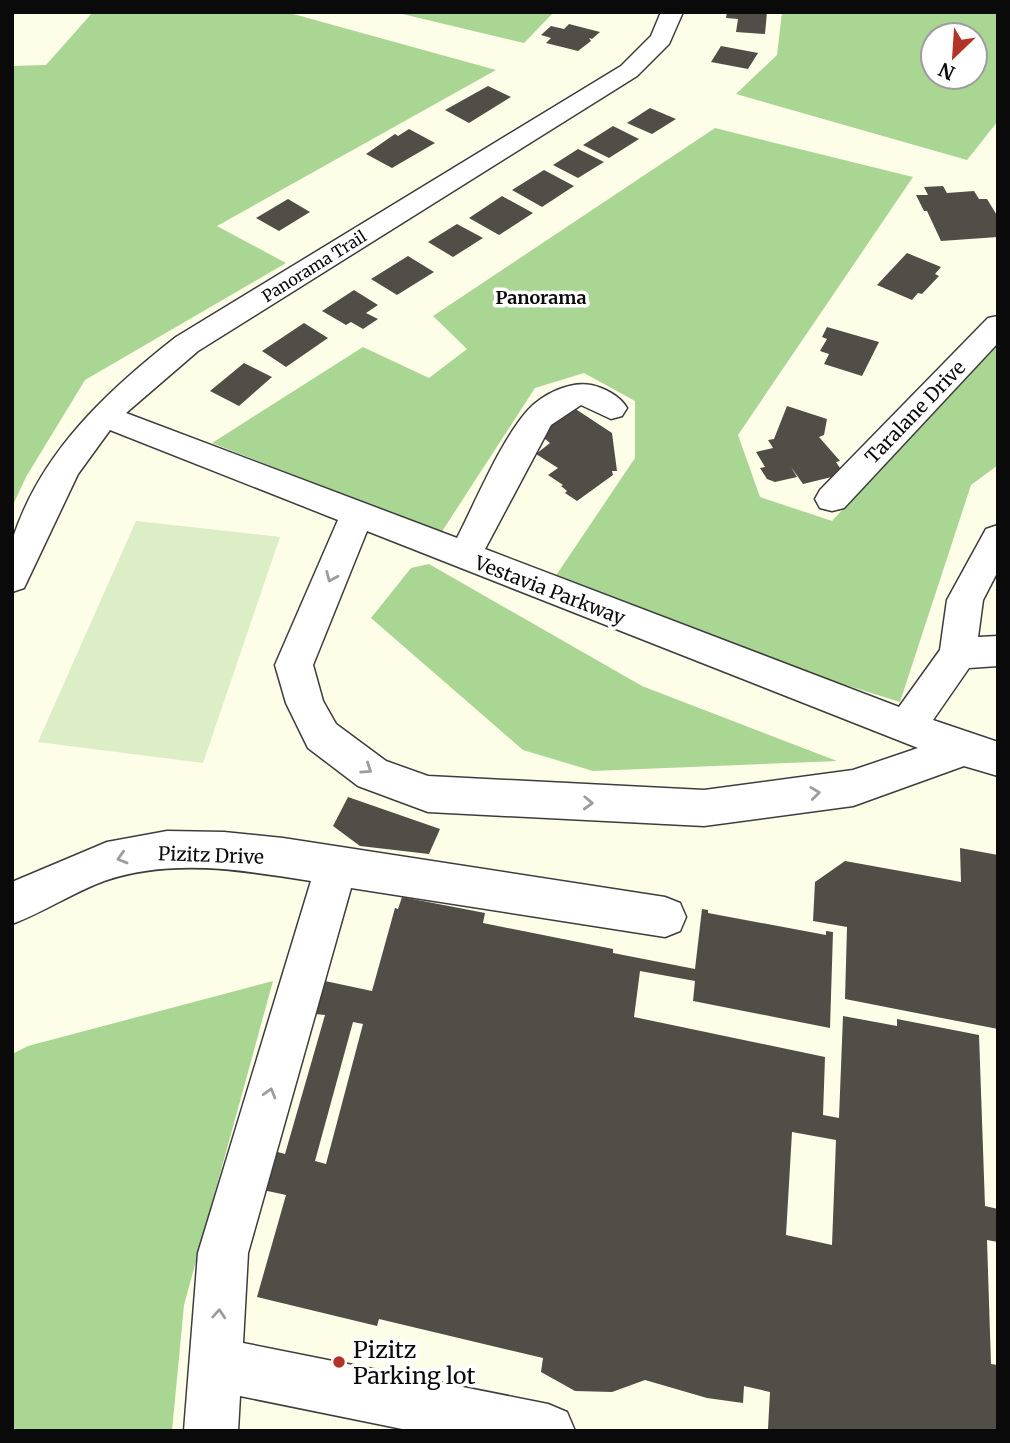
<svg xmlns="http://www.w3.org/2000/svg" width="1010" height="1443" font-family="Merriweather,serif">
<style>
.forest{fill:#aad694;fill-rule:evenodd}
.pitch{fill:#dbeec6}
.building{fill:#524d47;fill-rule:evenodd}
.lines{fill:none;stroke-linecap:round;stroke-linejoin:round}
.minor-casing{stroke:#3d3d3d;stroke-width:3}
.minor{fill:#fff;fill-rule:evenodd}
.oneway{stroke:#9d9d9d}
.poi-dot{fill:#b43329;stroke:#fff;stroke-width:2.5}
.labels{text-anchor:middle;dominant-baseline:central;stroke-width:7;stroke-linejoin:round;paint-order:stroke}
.far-street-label{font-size:16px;fill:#0a0a0a;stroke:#fff}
.far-neighbourhood-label{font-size:18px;font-weight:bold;fill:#0a0a0a;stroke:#fff}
.street-label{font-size:19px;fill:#0a0a0a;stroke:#fff}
.near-poi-label{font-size:23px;fill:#0a0a0a;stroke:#fff;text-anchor:start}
</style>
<rect width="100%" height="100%" fill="#fefde8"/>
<!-- forest -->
<g class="forest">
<polygon points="93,12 286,12 496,70 217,226 286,263 85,380 26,477 12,507 12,66 46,65"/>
<polygon points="394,12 554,12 524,43"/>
<path d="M 782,12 L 998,12 L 998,121 L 967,160 L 736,94 L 777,55 ZM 975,35 L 975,77 L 933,77 L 933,35 Z"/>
<polygon points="715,128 913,177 738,435 760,497 832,521 998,339 998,465 971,485 900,702 760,658 551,583 635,458 635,401 584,373 535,388 441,533 212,443 363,347 429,378 467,349 433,316"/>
<polygon points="429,564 642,686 837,761 593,771 523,750 371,618 411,568"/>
<polygon points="273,981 184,1305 172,1431 12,1431 12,1054 28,1046"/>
</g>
<!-- pitch -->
<polygon class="pitch" points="136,521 280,537 203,763 38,742"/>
<!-- building -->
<g class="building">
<polygon points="727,12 767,12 765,34 736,32 738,19 726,18"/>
<polygon points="569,24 600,32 592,39 589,38 591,41 578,51 546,43 551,38 541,35 551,26 564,29"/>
<polygon points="721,46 758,53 748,69 711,62"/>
<polygon points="488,86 511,97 469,123 445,110"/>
<polygon points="650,108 676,119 652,134 627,123"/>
<polygon points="613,126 639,139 609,158 583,145"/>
<polygon points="409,129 435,143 392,168 366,154 395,134 398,136"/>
<polygon points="578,149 604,162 578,178 553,165"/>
<polygon points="544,170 574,186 542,207 512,190"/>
<polygon points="943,186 947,193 974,191 979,199 987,199 998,217 998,237 941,241 927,211 924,211 916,195 928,195 924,187"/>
<polygon points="502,196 533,213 499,235 469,218"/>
<polygon points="288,199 310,212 279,231 256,218"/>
<polygon points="457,224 483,238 453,257 428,242"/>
<polygon points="907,253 941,267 935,274 939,276 922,294 918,293 912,300 877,285"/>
<polygon points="408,256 434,272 397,295 371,279"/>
<polygon points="354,290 378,305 366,313 378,319 363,329 351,322 346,325 322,311"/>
<polygon points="304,323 328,338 286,367 262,351"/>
<polygon points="827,327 879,342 862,376 824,364 829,354 820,351 827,339 822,337"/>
<polygon points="244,363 272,377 239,406 210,391"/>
<polygon points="787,406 827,419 824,435 819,437 840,461 836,462 844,474 803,484 791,467 797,477 775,482 767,479 760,468 765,467 756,452 773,448 768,440 774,439"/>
<polygon points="574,408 612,433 617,471 612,471 613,475 577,501 565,493 567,491 561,486 563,485 548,475 558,468 536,454 550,443 539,434"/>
<polygon points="348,797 440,829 429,854 360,846 333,826"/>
<polygon points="960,848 998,855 998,1029 845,999 847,927 813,921 815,882 845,861 961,882"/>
<path d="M 402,897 L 485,913 L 483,923 L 613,949 L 613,953 L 695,969 L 702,909 L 708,910 L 708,913 L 826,935 L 826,931 L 833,932 L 830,1028 L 693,1001 L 695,981 L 640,971 L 634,1017 L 825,1057 L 823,1115 L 839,1118 L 843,1016 L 897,1026 L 897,1019 L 979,1035 L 985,1206 L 998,1209 L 998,1242 L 987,1240 L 991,1364 L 998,1365 L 998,1431 L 776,1431 L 768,1429 L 770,1392 L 744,1386 L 743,1403 L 707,1398 L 645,1380 L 612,1392 L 575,1391 L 541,1372 L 543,1358 L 379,1319 L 377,1326 L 257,1297 L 286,1195 L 263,1190 L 274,1151 L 285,1154 L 325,1015 L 315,1014 L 325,981 L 372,991 L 395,908 L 398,909 ZM 353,1022 L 363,1024 L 326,1164 L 315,1161 ZM 792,1132 L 836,1140 L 832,1245 L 786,1235 Z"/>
</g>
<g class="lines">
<defs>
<g id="minor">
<path d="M 661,12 L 683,12 L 669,44 L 637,76 L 198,351 L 126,413 L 457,538 C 476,501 501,440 528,410 C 543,394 570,381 591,385 C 605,388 620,396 627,408 L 622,416 L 611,419 L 581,405 L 551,425 L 485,549 L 899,707 L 940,650 L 947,600 L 986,529 L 998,525 L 998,571 L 983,600 L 978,637 L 998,636 L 998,666 L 969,668 L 933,720 L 998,742 L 998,776 L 964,766 L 853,806 L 704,826 L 428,812 L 358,786 L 308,748 L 286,703 L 275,665 L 338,520 L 110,430 L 78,474 L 24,588 L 12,592 C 12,576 8,553 13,538 C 41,452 107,391 176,337 L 621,66 L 651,36 ZM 367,531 L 918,748 L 853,770 L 704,790 L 428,776 L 386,761 L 336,724 L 323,701 L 313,665 Z"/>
<polygon points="998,316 998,343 844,508 832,511 820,508 815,499 820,490 988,318"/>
<path d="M 167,831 L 224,832 L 283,838 L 665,897 L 680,903 L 686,917 L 680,931 L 665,937 L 351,888 L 248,1253 L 243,1343 L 548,1404 L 567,1412 L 575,1431 L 412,1431 L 240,1396 L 238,1431 L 184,1431 L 198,1253 L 311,881 C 243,870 171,858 104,881 C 72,893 44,912 12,924 L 12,882 L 107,842 Z"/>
</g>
</defs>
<!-- minor casing -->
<use href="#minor" class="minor-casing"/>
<!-- minor -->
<use href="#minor" class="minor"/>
</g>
<!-- one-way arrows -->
<defs><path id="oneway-chevron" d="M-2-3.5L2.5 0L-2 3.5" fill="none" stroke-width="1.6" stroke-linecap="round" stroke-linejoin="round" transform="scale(1.75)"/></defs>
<g class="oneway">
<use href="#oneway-chevron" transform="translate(331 577) rotate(113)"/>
<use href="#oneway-chevron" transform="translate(367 769) rotate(34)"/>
<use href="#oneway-chevron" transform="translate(815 793) rotate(-7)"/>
<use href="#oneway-chevron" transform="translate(588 803) rotate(2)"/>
<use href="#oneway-chevron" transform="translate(122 858) rotate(164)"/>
<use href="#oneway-chevron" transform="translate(270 1093) rotate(-74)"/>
<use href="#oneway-chevron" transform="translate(219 1314) rotate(-86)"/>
</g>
<!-- markers -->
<circle class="poi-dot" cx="339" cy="1362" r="7"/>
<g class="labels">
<!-- far-street labels -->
<g class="far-street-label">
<text transform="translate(314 266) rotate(-32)">Panorama Trail</text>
</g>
<!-- far-neighbourhood labels -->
<g class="far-neighbourhood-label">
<text x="541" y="297">Panorama</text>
</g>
<!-- street labels -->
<g class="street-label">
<text transform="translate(915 412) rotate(-46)">Taralane Drive</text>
<text transform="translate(550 590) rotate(21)">Vestavia Parkway</text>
<text transform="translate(211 855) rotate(2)">Pizitz Drive</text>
</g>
<!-- near-poi labels -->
<g class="near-poi-label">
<text x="353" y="1349">Pizitz<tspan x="353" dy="26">Parking lot</tspan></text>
</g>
</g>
<!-- border -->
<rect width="1010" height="1443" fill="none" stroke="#0a0a0a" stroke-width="28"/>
<!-- north arrow -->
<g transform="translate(954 56) rotate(205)"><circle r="33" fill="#ffffff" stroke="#9d9d9d" stroke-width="2"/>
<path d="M0-5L12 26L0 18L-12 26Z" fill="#b43329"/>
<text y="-10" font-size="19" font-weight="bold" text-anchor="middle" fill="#0a0a0a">N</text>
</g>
</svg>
